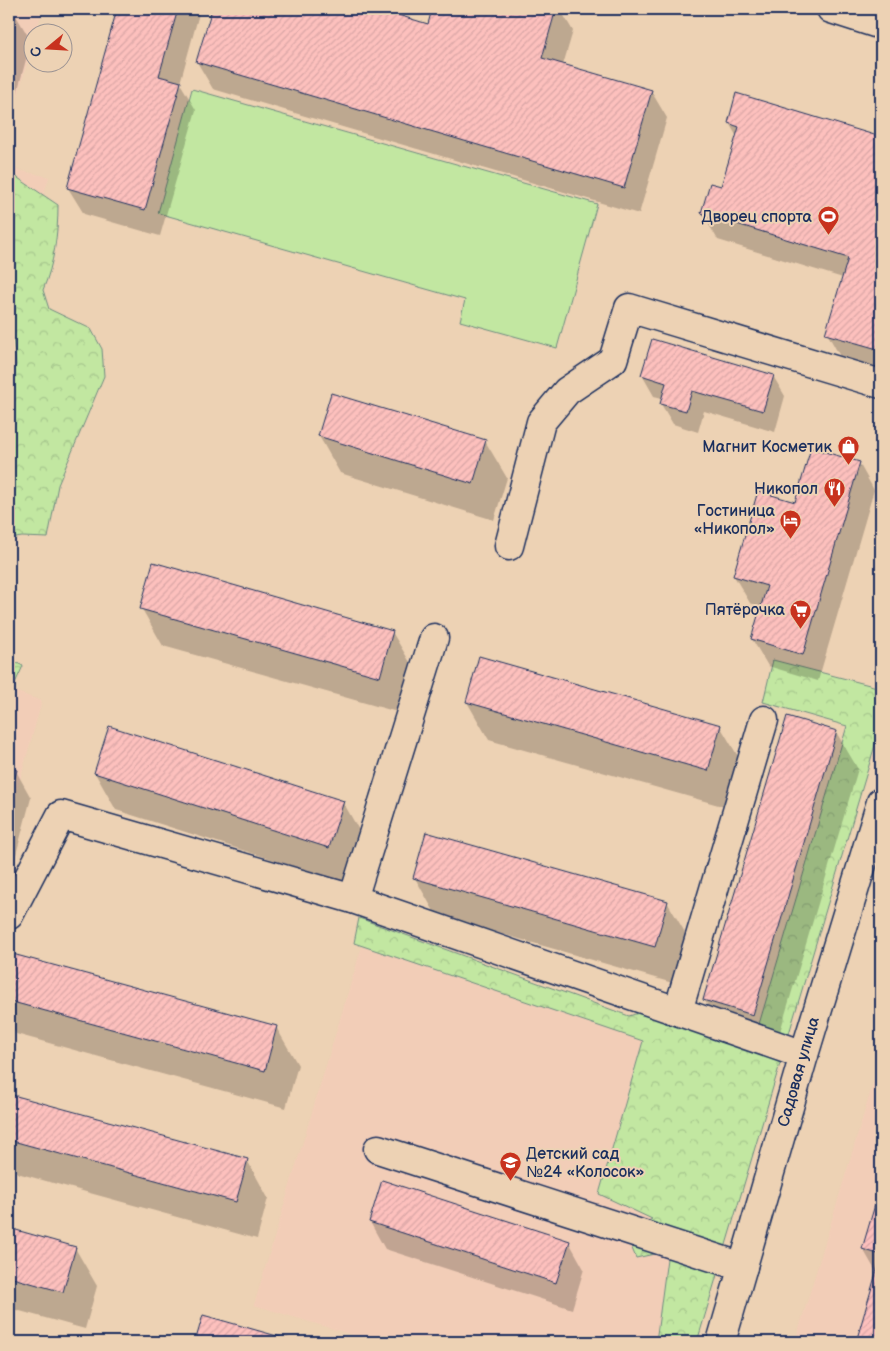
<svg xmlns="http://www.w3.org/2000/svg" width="890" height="1351" font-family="'Balsamiq Sans',sans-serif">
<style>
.built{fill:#f2cdb7}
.grass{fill:#c2e7a1;stroke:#6e8b80}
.forest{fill:url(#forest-crowns);stroke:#6e8b80}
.shadow{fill:#0003}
.building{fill:url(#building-hatch);stroke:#1b2f5e}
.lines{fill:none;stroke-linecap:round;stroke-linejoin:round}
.minor-casing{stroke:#1b2f5e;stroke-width:31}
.major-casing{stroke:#1b2f5e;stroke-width:31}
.minor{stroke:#edd2b4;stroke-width:28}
.major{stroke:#edd2b4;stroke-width:28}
.labels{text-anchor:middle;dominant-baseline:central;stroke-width:4;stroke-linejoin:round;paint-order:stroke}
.poi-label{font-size:16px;fill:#1b2f5e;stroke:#edd2b4;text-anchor:end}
.street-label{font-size:16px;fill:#1b2f5e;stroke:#edd2b4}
</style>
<defs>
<pattern id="forest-crowns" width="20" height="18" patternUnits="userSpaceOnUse" patternTransform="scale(1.25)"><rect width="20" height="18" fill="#c2e7a1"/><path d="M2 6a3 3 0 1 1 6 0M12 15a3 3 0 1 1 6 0" fill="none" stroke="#a6c68d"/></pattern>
<pattern id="building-hatch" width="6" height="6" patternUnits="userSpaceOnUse" patternTransform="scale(1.25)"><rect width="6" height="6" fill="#fdc0bd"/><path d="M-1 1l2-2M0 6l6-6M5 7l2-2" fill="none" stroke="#d8a5a5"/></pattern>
</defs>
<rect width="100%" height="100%" fill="#edd2b4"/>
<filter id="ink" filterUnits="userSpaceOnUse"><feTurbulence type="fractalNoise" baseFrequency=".02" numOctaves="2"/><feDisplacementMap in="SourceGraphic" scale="10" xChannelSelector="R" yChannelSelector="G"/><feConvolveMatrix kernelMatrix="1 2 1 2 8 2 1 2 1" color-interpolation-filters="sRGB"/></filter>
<g filter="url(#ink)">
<!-- built -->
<g class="built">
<polygon points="9,9 43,9 36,32 32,32 32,45 9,128"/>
<polygon points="9,168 49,177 9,312"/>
<polygon points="9,689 42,701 9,819"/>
<polygon points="365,936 767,1059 681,1342 570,1342 547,1335 544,1342 376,1342 254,1305"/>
<polygon points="881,1057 881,1342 795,1342"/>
</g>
<!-- grass -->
<polygon class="grass" points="192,89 597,204 557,348 460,321 465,300 158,213"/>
<!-- forest -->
<g class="forest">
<path d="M 9,172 L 58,205 C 58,235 54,263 43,290 L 49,309 L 91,329 L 102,349 L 104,376 L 58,485 L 48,538 L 22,537 L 9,539 L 9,380 L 16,365 L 9,299 Z"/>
<polygon points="9,659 23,666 9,696"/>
<polygon points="773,660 881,688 881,725 697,1342 656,1342 668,1251 636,1258 626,1234 652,1219 599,1194 643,1041 354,943 359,918 629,1016 645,1011 757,1031 847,726 763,702"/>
</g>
<!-- shadow -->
<g class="shadow">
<polygon points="9,9 12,9 31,41 13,108 9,107"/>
<polygon points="119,9 200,10 180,83 196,110 160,236 84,214 68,188"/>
<polygon points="213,9 373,9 428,25 433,9 560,9 573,31 563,65 651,91 667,118 639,214 213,89 197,62"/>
<polygon points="737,95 881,138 881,372 842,360 827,333 843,278 718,240 702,213 711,184 722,187 737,137 729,123"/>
<polygon points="642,375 773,376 785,396 775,432 704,411 698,432 673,424 661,404 662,398 654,396"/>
<polygon points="319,436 485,441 507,478 494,520 340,473"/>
<polygon points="859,463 874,490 818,681 768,666 752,639 762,607 750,603 734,576 796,504"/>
<polygon points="142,609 392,632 414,669 401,713 163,646"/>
<polygon points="467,702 720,726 742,763 729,808 489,740"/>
<polygon points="836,732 858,769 774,1052 725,1037 704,999"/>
<polygon points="9,769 16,771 31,798 9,881"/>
<polygon points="95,773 343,802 364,839 350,884 116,810"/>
<polygon points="415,878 667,902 689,939 676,984 436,915"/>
<polygon points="9,954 276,1027 298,1065 286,1108 16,1034 9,1021"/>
<polygon points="9,1095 247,1160 268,1198 257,1239 17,1173 9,1159"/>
<polygon points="878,1200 881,1201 881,1342 858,1342 878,1271 875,1270 863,1249"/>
<polygon points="370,1222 569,1242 584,1269 572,1309 385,1249"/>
<polygon points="9,1230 75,1248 97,1286 85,1329 9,1308"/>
<polygon points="204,1317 294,1342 197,1342"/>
</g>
<!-- building -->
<g class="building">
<polygon points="117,9 178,9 159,76 181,82 145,210 67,188"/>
<polygon points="212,9 378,9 428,24 432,9 556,9 542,58 652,90 624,188 196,62"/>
<polygon points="736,93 881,137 881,350 825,334 848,258 701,213 710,183 721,186 739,127 728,123"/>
<polygon points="652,339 774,375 763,411 692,391 686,411 660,404 666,383 641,375"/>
<polygon points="331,393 486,440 473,484 318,436"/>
<polygon points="811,448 860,462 803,655 751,639 767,586 733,576 758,491 795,502"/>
<polygon points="153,562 393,631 380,677 140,609"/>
<polygon points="479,656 721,725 708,771 466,702"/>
<polygon points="787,716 837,731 753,1015 703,1000"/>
<polygon points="109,726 344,801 329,848 94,773"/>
<polygon points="9,768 17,770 9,799"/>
<polygon points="426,832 668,901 655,947 413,878"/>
<polygon points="9,953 277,1026 265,1071 9,1001"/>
<polygon points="9,1094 248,1159 236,1202 9,1140"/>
<polygon points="382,1180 570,1241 556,1283 369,1222"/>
<polygon points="877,1198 881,1200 881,1255 862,1249"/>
<polygon points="9,1228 76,1247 63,1292 9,1277"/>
<polygon points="881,1256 881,1342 856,1342"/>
<polygon points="203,1315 298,1342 195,1342"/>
</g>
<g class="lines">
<defs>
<g id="minor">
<polyline points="509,546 541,422 567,391 613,360 629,308 881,384"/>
<polyline points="353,899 434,638"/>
<polyline points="9,915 61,815 353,899 804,1055"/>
<polyline points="678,1011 764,720"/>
<polyline points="378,1149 743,1267"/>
<polyline points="721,1342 804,1055 881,802"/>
</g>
<polyline id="major" points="831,9 881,25"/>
</defs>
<!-- minor casing -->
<use href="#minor" class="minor-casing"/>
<!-- major casing -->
<use href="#major" class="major-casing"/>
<!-- minor -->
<use href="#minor" class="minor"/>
<!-- major -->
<use href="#major" class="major"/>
</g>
</g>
<!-- icons -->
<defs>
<symbol id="stadium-pin" viewBox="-11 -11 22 30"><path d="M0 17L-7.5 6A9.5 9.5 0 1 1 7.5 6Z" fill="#c8321e" stroke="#edd2b4"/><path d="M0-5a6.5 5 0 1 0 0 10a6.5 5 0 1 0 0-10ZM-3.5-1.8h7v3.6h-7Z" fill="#fff"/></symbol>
<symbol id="shop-pin" viewBox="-11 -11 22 30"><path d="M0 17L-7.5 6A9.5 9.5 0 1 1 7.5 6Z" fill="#c8321e" stroke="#edd2b4"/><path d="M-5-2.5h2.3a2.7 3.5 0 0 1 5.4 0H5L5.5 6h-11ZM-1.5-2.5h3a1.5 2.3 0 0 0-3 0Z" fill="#fff"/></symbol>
<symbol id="restaurant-pin" viewBox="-11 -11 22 30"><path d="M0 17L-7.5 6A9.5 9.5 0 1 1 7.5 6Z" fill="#c8321e" stroke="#edd2b4"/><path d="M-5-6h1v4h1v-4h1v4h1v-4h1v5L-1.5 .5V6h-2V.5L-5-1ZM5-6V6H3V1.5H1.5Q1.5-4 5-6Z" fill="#fff"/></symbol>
<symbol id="hotel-pin" viewBox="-11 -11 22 30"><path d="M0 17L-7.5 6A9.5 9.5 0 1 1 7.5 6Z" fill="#c8321e" stroke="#edd2b4"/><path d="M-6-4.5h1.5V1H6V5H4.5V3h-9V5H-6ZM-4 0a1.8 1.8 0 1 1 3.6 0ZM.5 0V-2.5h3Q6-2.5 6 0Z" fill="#fff"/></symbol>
<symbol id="supermarket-pin" viewBox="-11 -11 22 30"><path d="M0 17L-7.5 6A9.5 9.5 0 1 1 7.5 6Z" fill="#c8321e" stroke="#edd2b4"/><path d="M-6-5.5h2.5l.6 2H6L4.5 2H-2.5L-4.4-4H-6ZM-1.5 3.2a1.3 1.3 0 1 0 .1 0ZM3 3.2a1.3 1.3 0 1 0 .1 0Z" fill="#fff"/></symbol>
<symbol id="school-pin" viewBox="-11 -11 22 30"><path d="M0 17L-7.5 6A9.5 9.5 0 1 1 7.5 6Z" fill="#c8321e" stroke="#edd2b4"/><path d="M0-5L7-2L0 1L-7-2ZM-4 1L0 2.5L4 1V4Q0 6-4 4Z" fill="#fff"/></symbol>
</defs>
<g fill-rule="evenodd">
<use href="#stadium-pin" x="816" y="204" width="25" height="34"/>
<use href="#shop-pin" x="836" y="434" width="25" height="34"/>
<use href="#restaurant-pin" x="822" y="476" width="25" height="34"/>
<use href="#hotel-pin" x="778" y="508" width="25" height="34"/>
<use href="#supermarket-pin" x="788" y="598" width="25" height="34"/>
<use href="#school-pin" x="498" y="1150" width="25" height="34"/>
</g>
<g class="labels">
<!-- poi labels -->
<g class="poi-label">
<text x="812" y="217">Дворец спорта</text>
<text x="832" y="447">Магнит Косметик</text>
<text x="818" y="489">Никопол</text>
<text x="775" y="511">Гостиница<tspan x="775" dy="18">«Никопол»</tspan></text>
<text x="785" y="610">Пятёрочка</text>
<text x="526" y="1154" text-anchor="start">Детский сад<tspan x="526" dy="18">№24 «Колосок»</tspan></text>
</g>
<!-- street labels -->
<g class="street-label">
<text transform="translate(799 1072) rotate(-74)">Садовая улица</text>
</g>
</g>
<!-- margin -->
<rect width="890" height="1351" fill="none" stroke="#edd2b4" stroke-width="30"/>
<rect x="15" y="15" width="860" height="1321" fill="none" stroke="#1b2f5e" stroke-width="2" filter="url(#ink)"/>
<!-- north arrow -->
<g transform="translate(48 48) rotate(252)"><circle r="24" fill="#edd2b4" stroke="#999192"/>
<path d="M0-4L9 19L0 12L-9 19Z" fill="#c8321e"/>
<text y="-8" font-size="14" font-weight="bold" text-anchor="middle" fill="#1b2f5e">С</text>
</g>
</svg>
